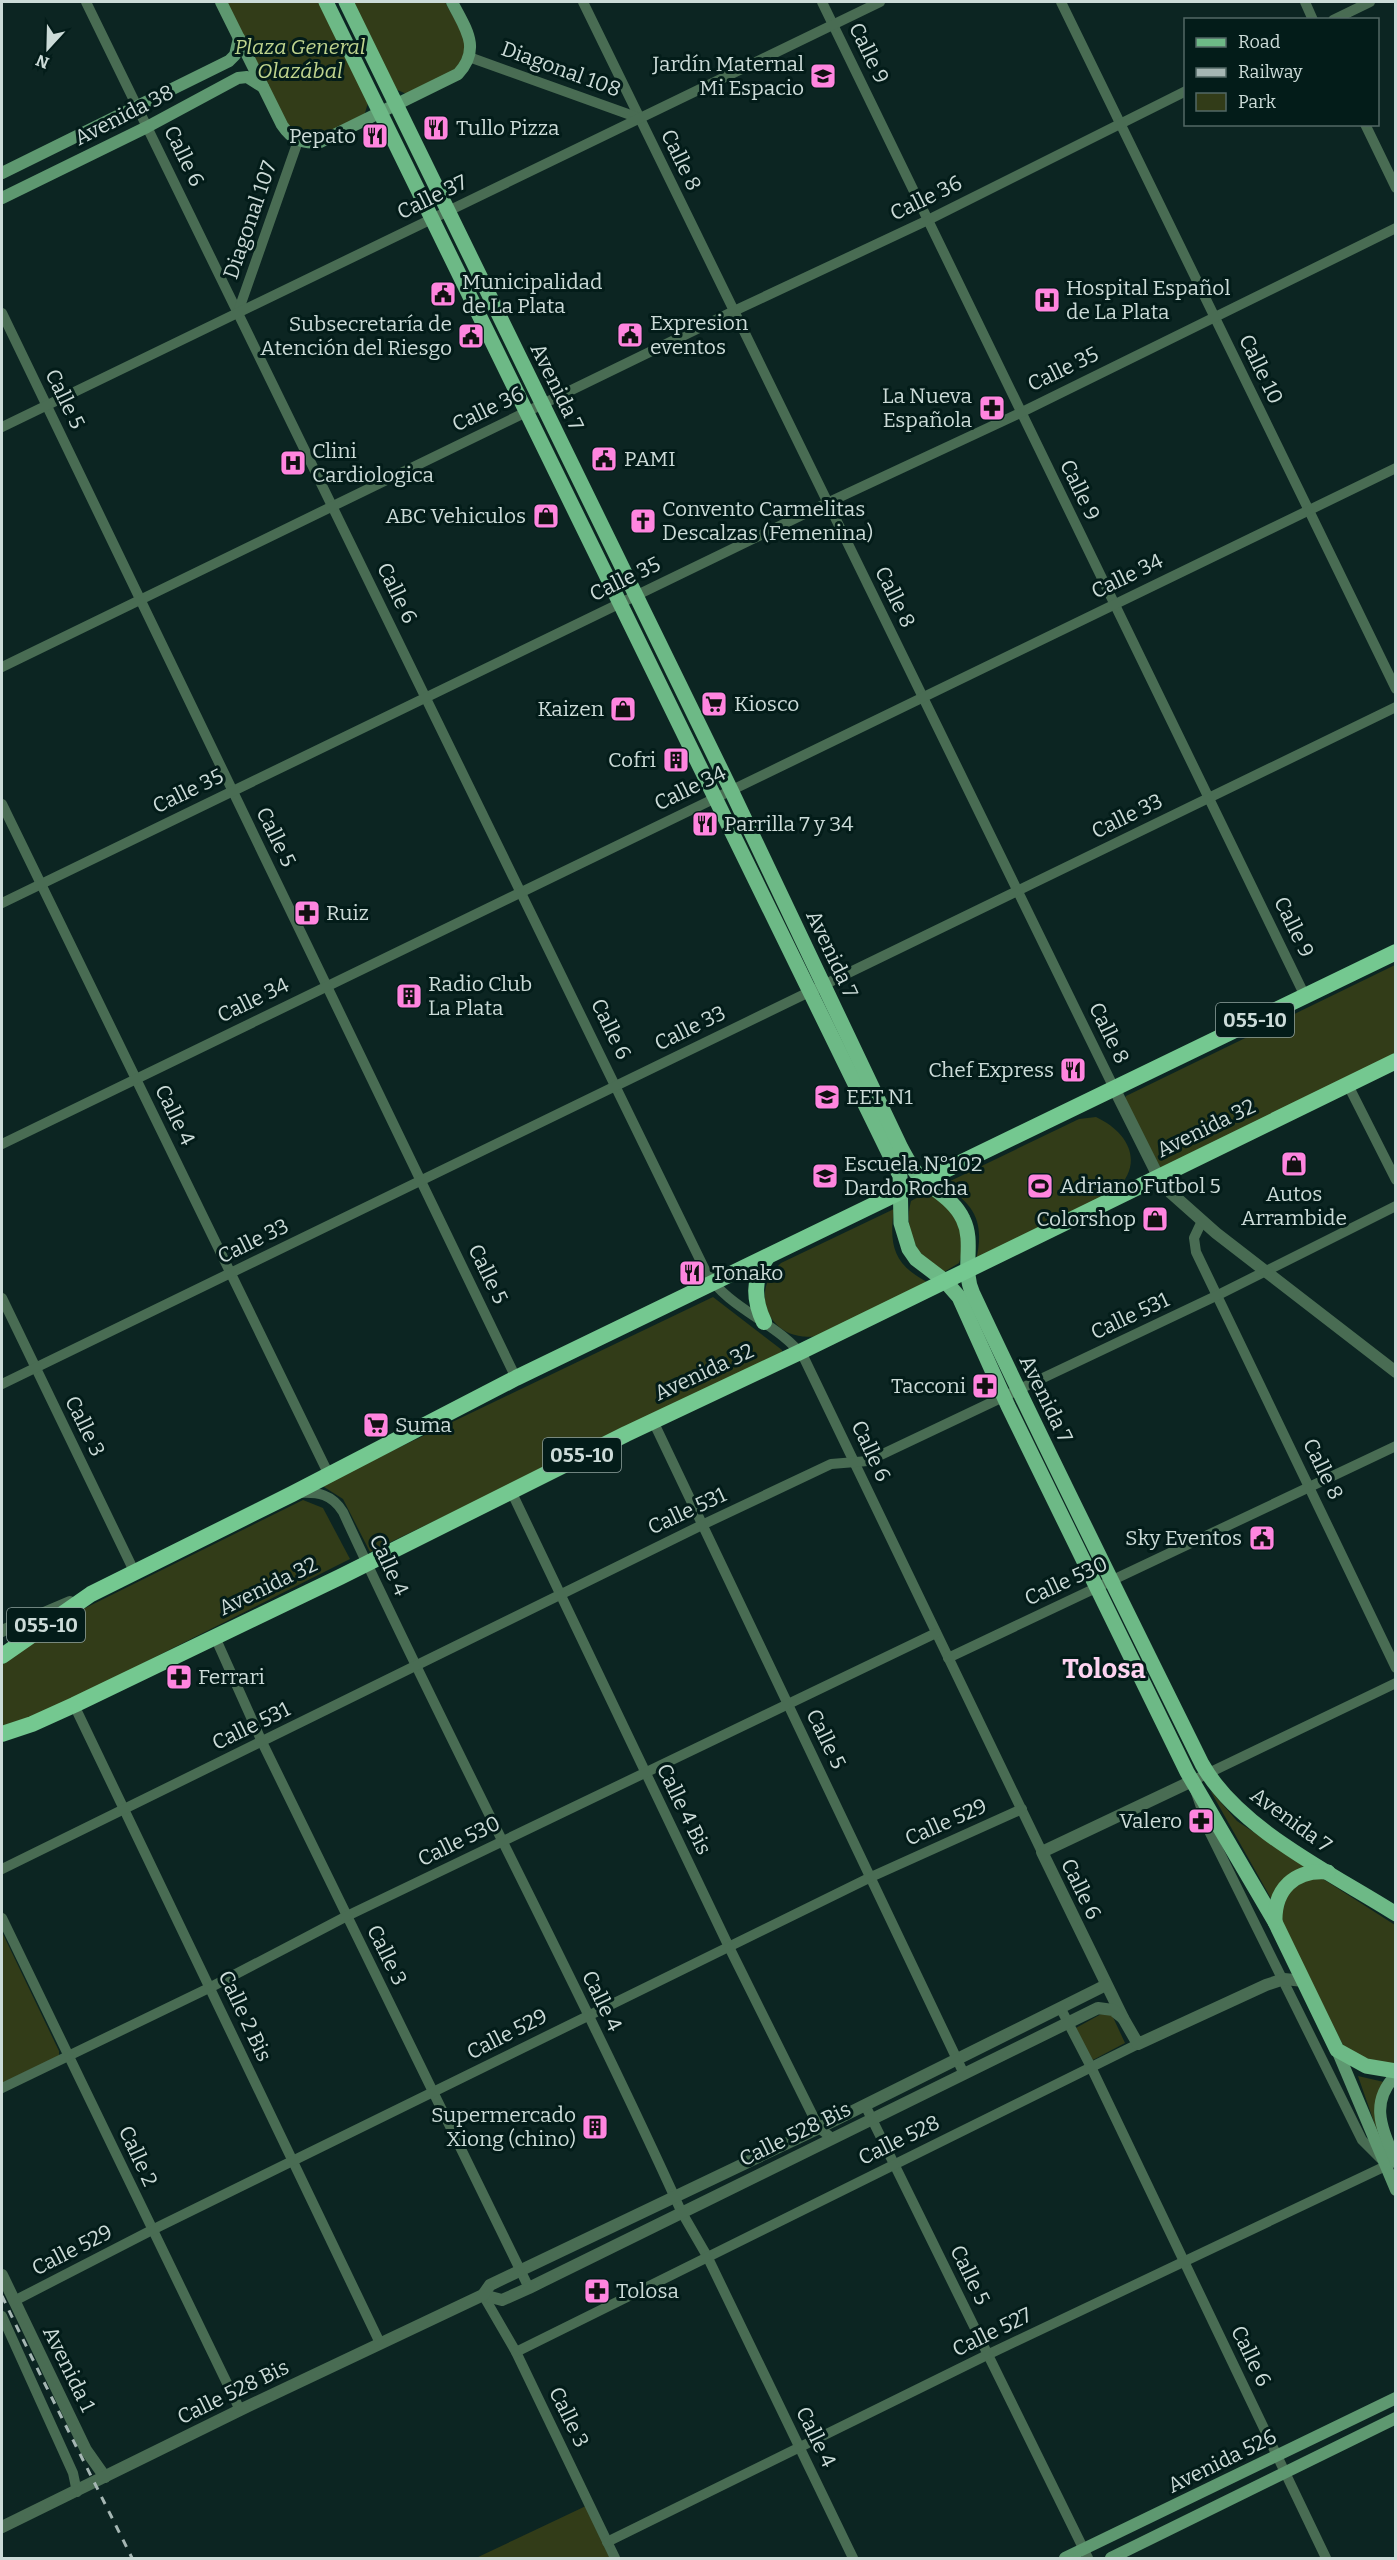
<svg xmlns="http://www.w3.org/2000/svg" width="1397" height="2560" font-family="Bitter,serif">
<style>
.green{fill:#323c18}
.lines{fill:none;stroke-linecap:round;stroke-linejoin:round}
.minor{stroke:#496c53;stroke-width:10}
.tertiary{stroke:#496c53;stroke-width:12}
.secondary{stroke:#5e9870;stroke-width:12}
.primary{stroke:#6db986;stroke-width:15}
.trunk{stroke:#74c890;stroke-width:16}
.rail{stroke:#a5b6b3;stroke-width:3;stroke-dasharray:8 8;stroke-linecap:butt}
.labels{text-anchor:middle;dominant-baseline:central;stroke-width:6;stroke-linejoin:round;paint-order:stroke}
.shield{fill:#031c19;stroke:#90a29f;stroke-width:1.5}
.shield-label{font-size:20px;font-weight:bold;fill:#ccdbd8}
.park-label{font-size:21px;font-style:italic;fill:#bed38d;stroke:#031c19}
.street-label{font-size:21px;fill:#ccdbd8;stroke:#031c19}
.poi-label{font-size:21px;fill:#ccdbd8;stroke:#031c19;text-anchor:start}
.district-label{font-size:27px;font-weight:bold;fill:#fdd3f0;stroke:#031c19}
</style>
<rect width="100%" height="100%" fill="#0c2522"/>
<!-- green -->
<g class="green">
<polygon points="225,2 319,2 368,103 364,116 316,140 289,131"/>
<path d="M 352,2 L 445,2 C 451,14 461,27 464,40 C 473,73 431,84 409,95 L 395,89 Z"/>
<polygon points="1395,965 1395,1055 1161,1169 1124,1100 1126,1096"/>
<path d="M 1096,1117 C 1128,1132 1145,1162 1116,1190 L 976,1260 C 985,1223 975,1203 942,1185 L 1079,1119 Z"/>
<path d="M 926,1193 L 943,1199 L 959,1218 L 966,1241 L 959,1263 L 944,1272 C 917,1260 903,1229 911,1201 Z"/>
<path d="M 894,1209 C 889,1245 893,1264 927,1282 L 817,1336 C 772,1344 746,1294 781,1263 Z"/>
<polygon points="713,1297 782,1350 782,1354 370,1552 343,1499 321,1485"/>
<polygon points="303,1500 323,1508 350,1559 46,1712 2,1726 2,1665 43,1629"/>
<polygon points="1210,1790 1237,1821 1308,1868 1273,1902"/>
<path d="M 1320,1877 L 1395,1925 L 1395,2065 L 1368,2062 L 1345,2049 L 1280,1919 C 1287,1892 1291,1881 1320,1877 Z"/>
<polygon points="2,1932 59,2051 59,2056 2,2083"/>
<polygon points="1103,2013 1112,2015 1125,2043 1091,2061 1074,2029"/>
<path d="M 1358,2076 L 1384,2082 C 1369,2107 1376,2121 1383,2148 Z"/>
<polygon points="588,2505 614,2558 476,2558"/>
</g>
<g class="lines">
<!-- minor -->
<g class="minor">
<path d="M 86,2 L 706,1272 C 729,1310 779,1323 804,1358 L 1042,1852"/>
<polyline points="583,2 1114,1088"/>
<polyline points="822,2 1305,996"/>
<polyline points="1061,2 1396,689"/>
<polyline points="1305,2 1313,20"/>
<polyline points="1333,20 1370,2"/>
<polyline points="469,57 639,118"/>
<polyline points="1365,124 1396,188"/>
<polyline points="238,312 298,141"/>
<polyline points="2,313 516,1378"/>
<polyline points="2,427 880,2"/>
<polyline points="2,667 734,311 928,220 1186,91"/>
<polyline points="2,804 329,1475"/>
<polyline points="2,903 827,503 1020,413 1396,228"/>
<polyline points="1348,1085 1396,1180"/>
<polyline points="2,1144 1396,468"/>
<polyline points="1202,1221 1194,1238 1196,1252 1396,1668"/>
<polyline points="2,1298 134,1571"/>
<polyline points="2,1384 1396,707"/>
<polyline points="653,1421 964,2074"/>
<polyline points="511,1491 729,1947 819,2128 832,2138"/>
<path d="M 299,1493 C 318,1492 332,1494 343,1512 C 451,1747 574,1975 681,2211 L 707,2256 L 853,2558"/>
<polyline points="215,1637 262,1742 529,2288"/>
<polyline points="948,1658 1396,1446"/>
<polyline points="74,1705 380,2343"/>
<polyline points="2,1869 702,1525 831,1464 868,1461 1218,1295 1396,1206"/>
<polyline points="2,1918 240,2410"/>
<polyline points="1061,2009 1091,2067 1326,2558"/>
<polyline points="2,2088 211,1987 347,1916 936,1633"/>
<polyline points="865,2105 1088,2558"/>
<polyline points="1381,2159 1362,2140 1209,1831 1192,1781 1396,1683"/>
<polyline points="483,2295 516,2352 615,2558"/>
<polyline points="14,2301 152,2230 871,1877 1022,1809"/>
<polyline points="2,2316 73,2473 77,2492"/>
<polyline points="516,2352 1138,2044"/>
<polyline points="607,2542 987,2355 1392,2163"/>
</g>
<!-- tertiary -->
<g class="tertiary">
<polyline points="1114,1088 1158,1176 1171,1193 1216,1233 1396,1372"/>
<polyline points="2,1631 70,1602"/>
<polyline points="1192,1781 1042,1852 1123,2018 1138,2044 1266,1985 1284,1979 1304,1981"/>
<polyline points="2,2275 86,2450 105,2477"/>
<polyline points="483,2295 502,2300 529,2288 1098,2008 1113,2010 1123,2018"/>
<polyline points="2,2527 240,2410 483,2295 490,2285 819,2128 1106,1985"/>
</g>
<!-- secondary -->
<g class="secondary">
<path d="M 221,2 L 282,125 C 292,140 302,144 320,142 L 458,74 C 482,48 465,28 452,2"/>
<polyline points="2,173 229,61 235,55 239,38"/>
<polyline points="2,198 147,127 238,78 247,77 263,87"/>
<polyline points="1337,2050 1396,2190"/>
<path d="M 1396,2075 C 1368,2104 1383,2130 1396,2162"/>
<polyline points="1065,2558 1396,2398"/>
<polyline points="1111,2558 1396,2418"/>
</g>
<!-- primary -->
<g class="primary">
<polyline points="326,2 900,1176 901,1223 909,1249 916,1259 945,1281 959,1297 1008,1406 1187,1772 1275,1922 1337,2050 1366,2066 1396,2071"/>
<path d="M 346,2 L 731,790 L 901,1148 C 906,1157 911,1167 918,1175 C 933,1190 954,1199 963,1219 C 975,1243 961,1270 973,1294 C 1047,1452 1125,1608 1202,1764 C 1238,1829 1333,1874 1396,1914"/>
<path d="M 1275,1922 C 1274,1889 1295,1869 1328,1872"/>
</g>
<!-- trunk -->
<g class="trunk">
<path d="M 764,1322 C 753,1299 753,1278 767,1257"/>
<polyline points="2,1656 91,1594 292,1494 516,1378 1396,952"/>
<polyline points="2,1734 32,1724 74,1705 340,1577 626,1434 800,1352 1396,1061"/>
</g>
<!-- rail -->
<path class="rail" d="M 2,2296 C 44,2384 89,2471 132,2558"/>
</g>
<!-- icons -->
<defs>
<symbol id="school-square" viewBox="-11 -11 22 22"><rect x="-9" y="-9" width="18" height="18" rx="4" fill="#ff85df" stroke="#031c19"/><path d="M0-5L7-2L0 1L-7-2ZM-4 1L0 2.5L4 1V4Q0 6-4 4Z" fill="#111"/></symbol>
<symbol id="restaurant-square" viewBox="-11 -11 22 22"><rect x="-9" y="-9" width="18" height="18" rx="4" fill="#ff85df" stroke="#031c19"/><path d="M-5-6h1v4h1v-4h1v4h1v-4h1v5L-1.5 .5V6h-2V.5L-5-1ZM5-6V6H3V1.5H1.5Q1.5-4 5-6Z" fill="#111"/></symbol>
<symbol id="civic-square" viewBox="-11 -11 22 22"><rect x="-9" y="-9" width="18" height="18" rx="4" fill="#ff85df" stroke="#031c19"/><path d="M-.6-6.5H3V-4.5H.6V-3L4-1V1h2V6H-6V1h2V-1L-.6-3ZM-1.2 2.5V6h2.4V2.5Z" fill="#111"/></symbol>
<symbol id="hospital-square" viewBox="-11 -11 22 22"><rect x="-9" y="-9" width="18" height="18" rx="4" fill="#ff85df" stroke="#031c19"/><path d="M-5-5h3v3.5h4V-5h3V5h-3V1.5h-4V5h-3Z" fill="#111"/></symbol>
<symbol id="pharmacy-square" viewBox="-11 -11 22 22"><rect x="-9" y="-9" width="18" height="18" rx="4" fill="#ff85df" stroke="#031c19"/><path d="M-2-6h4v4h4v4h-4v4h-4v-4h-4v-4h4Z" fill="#111"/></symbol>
<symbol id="shop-square" viewBox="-11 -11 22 22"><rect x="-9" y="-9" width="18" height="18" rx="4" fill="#ff85df" stroke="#031c19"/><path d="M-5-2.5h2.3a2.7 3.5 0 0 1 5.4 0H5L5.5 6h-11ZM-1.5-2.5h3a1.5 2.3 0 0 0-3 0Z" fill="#111"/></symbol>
<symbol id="church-square" viewBox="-11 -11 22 22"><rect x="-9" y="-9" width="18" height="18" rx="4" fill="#ff85df" stroke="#031c19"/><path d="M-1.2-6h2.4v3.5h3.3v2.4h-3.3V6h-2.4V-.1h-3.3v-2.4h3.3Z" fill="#111"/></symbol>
<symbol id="supermarket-square" viewBox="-11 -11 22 22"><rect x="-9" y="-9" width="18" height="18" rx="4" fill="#ff85df" stroke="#031c19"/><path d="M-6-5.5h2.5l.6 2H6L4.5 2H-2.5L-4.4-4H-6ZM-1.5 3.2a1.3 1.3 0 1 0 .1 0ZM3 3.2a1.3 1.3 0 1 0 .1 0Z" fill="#111"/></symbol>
<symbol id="building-square" viewBox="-11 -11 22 22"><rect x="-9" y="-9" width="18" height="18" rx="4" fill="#ff85df" stroke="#031c19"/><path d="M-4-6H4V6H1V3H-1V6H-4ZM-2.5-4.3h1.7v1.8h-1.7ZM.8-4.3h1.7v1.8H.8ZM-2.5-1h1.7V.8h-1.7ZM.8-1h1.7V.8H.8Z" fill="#111"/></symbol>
<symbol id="stadium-square" viewBox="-11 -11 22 22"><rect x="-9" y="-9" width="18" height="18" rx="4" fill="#ff85df" stroke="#031c19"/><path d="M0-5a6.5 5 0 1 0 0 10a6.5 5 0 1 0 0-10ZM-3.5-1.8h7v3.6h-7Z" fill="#111"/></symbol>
</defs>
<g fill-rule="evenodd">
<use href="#school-square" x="808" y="61" width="30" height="30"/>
<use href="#restaurant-square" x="421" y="113" width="30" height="30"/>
<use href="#restaurant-square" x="360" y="121" width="30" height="30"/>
<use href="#civic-square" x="428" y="279" width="30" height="30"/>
<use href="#hospital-square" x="1032" y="285" width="30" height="30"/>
<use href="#civic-square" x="615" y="320" width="30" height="30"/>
<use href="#civic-square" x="456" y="321" width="30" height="30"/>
<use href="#pharmacy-square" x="977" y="393" width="30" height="30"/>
<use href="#civic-square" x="589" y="444" width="30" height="30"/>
<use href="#hospital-square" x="278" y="448" width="30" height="30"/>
<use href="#shop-square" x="531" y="501" width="30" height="30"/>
<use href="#church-square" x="628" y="506" width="30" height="30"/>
<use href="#supermarket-square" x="699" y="689" width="30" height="30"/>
<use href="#shop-square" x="608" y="694" width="30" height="30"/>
<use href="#building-square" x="661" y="745" width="30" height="30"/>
<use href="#restaurant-square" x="690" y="809" width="30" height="30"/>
<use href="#pharmacy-square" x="292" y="898" width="30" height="30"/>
<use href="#building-square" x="394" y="981" width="30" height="30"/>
<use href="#restaurant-square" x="1058" y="1055" width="30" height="30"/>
<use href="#school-square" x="812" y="1082" width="30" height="30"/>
<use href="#shop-square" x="1279" y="1149" width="30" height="30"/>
<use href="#school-square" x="810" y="1161" width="30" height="30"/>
<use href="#stadium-square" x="1025" y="1171" width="30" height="30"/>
<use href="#shop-square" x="1140" y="1204" width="30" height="30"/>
<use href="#restaurant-square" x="677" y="1258" width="30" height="30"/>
<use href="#pharmacy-square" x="970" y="1371" width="30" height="30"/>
<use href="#supermarket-square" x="361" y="1410" width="30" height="30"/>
<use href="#civic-square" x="1247" y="1523" width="30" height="30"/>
<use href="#pharmacy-square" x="164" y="1662" width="30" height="30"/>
<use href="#pharmacy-square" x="1186" y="1806" width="30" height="30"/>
<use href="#building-square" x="580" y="2112" width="30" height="30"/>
<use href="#pharmacy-square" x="582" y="2276" width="30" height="30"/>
</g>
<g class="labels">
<!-- shield labels -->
<g class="shield">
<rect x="1216" y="1003" width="78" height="34" rx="4.5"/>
<rect x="543" y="1438" width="78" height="34" rx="4.5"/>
<rect x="7" y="1608" width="78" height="34" rx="4.5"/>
</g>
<g class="shield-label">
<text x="1255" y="1020">055-10</text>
<text x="582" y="1455">055-10</text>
<text x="46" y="1625">055-10</text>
</g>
<!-- park labels -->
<g class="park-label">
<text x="300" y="47">Plaza General<tspan x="300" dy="24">Olazábal</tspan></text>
</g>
<!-- street labels -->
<g class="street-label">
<text transform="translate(869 53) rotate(64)">Calle 9</text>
<text transform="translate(561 69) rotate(20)">Diagonal 108</text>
<text transform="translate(124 115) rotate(-27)">Avenida 38</text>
<text transform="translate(184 156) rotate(64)">Calle 6</text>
<text transform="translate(681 160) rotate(64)">Calle 8</text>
<text transform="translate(432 197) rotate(-26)">Calle 37</text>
<text transform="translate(926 198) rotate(-26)">Calle 36</text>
<text transform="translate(250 220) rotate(-71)">Diagonal 107</text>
<text transform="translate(1063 369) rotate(-26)">Calle 35</text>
<text transform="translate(1261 369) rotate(64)">Calle 10</text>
<text transform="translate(557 387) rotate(64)">Avenida 7</text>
<text transform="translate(65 399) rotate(64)">Calle 5</text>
<text transform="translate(488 409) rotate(-26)">Calle 36</text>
<text transform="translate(1080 490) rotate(64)">Calle 9</text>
<text transform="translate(1127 576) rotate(-26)">Calle 34</text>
<text transform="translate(625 579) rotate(-26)">Calle 35</text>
<text transform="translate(397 593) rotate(64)">Calle 6</text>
<text transform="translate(895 597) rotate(64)">Calle 8</text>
<text transform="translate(690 788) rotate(-26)">Calle 34</text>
<text transform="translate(188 791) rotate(-26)">Calle 35</text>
<text transform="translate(1127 816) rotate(-26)">Calle 33</text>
<text transform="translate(276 837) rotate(64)">Calle 5</text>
<text transform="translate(1294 927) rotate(64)">Calle 9</text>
<text transform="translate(832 954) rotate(65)">Avenida 7</text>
<text transform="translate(253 1000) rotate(-26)">Calle 34</text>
<text transform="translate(690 1028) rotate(-26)">Calle 33</text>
<text transform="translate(611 1029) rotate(64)">Calle 6</text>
<text transform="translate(1109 1033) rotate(64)">Calle 8</text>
<text transform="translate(175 1115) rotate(64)">Calle 4</text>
<text transform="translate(1206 1128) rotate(-26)">Avenida 32</text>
<text transform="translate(253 1241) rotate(-26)">Calle 33</text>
<text transform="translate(488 1274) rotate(64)">Calle 5</text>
<text transform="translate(1130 1316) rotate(-25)">Calle 531</text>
<text transform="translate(704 1372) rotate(-25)">Avenida 32</text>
<text transform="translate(1046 1399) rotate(64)">Avenida 7</text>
<text transform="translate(85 1426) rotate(64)">Calle 3</text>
<text transform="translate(871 1451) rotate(65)">Calle 6</text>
<text transform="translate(1323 1469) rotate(64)">Calle 8</text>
<text transform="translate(687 1511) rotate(-25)">Calle 531</text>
<text transform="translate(389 1565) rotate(65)">Calle 4</text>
<text transform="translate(1066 1581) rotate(-25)">Calle 530</text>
<text transform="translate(268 1586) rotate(-26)">Avenida 32</text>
<text transform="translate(251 1726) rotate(-26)">Calle 531</text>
<text transform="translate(826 1739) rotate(64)">Calle 5</text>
<text transform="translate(684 1809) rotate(64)">Calle 4 Bis</text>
<text transform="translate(1291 1820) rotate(36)">Avenida 7</text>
<text transform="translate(946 1822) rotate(-24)">Calle 529</text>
<text transform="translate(459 1841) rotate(-26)">Calle 530</text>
<text transform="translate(1081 1889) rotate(64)">Calle 6</text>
<text transform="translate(387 1955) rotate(64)">Calle 3</text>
<text transform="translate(602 2001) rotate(64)">Calle 4</text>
<text transform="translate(245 2016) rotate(65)">Calle 2 Bis</text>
<text transform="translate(507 2034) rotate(-27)">Calle 529</text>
<text transform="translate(795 2134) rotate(-26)">Calle 528 Bis</text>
<text transform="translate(899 2140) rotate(-26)">Calle 528</text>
<text transform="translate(138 2156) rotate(65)">Calle 2</text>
<text transform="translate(72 2250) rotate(-27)">Calle 529</text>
<text transform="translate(970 2275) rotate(64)">Calle 5</text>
<text transform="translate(992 2332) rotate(-26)">Calle 527</text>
<text transform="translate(1251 2356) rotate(64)">Calle 6</text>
<text transform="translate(69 2369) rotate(64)">Avenida 1</text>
<text transform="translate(233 2392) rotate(-26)">Calle 528 Bis</text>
<text transform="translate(569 2417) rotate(64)">Calle 3</text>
<text transform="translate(816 2437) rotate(64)">Calle 4</text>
<text transform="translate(1222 2461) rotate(-26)">Avenida 526</text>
</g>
<!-- poi labels -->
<g class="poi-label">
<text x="804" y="64" text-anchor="end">Jardín Maternal<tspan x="804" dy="24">Mi Espacio</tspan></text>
<text x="456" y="128">Tullo Pizza</text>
<text x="356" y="136" text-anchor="end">Pepato</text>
<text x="462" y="282">Municipalidad<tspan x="462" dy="24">de La Plata</tspan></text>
<text x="1066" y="288">Hospital Español<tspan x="1066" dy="24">de La Plata</tspan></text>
<text x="650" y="323">Expresion<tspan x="650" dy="24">eventos</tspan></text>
<text x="452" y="324" text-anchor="end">Subsecretaría de<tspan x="452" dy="24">Atención del Riesgo</tspan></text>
<text x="972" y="396" text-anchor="end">La Nueva<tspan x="972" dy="24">Española</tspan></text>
<text x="312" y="451">Clini<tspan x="312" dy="24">Cardiologica</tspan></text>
<text x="624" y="459">PAMI</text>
<text x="662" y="509">Convento Carmelitas<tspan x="662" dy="24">Descalzas (Femenina)</tspan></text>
<text x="526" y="516" text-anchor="end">ABC Vehiculos</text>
<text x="734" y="704">Kiosco</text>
<text x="604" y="709" text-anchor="end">Kaizen</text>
<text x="656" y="760" text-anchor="end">Cofri</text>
<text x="724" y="824">Parrilla 7 y 34</text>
<text x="326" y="913">Ruiz</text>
<text x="428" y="984">Radio Club<tspan x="428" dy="24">La Plata</tspan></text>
<text x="1054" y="1070" text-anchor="end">Chef Express</text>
<text x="846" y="1097">EET N1</text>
<text x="844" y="1164">Escuela N°102<tspan x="844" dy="24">Dardo Rocha</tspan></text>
<text x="1060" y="1186">Adriano Futbol 5</text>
<text x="1294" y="1194" text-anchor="middle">Autos<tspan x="1294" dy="24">Arrambide</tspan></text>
<text x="1136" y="1219" text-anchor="end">Colorshop</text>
<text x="712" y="1273">Tonako</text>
<text x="966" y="1386" text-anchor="end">Tacconi</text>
<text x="395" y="1425">Suma</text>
<text x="1242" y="1538" text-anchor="end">Sky Eventos</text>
<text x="198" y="1677">Ferrari</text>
<text x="1182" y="1821" text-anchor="end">Valero</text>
<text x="576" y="2115" text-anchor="end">Supermercado<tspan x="576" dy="24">Xiong (chino)</tspan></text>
<text x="616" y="2291">Tolosa</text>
</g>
<!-- district labels -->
<g class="district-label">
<text x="1104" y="1669">Tolosa</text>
</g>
</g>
<!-- border -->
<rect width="1397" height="2560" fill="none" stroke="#ccdbd8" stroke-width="6"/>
<!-- legend -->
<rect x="1184" y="18" width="195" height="108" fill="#031c19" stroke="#536865" stroke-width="1.5"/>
<rect x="1196" y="38" width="30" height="9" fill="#6db986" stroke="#536865" stroke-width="1.5"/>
<text x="1238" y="48" font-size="18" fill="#ccdbd8">Road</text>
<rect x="1196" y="68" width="30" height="9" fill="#a5b6b3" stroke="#536865" stroke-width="1.5"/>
<text x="1238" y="78" font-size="18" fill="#ccdbd8">Railway</text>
<rect x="1196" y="93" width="30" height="18" fill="#323c18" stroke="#536865" stroke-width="1.5"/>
<text x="1238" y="108" font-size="18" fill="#ccdbd8">Park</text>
<!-- north arrow -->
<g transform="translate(48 48) rotate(202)" stroke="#031c19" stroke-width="4.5" paint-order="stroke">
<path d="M0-4.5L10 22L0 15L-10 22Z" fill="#ccdbd8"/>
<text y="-9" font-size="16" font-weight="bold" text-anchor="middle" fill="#ccdbd8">N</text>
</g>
</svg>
